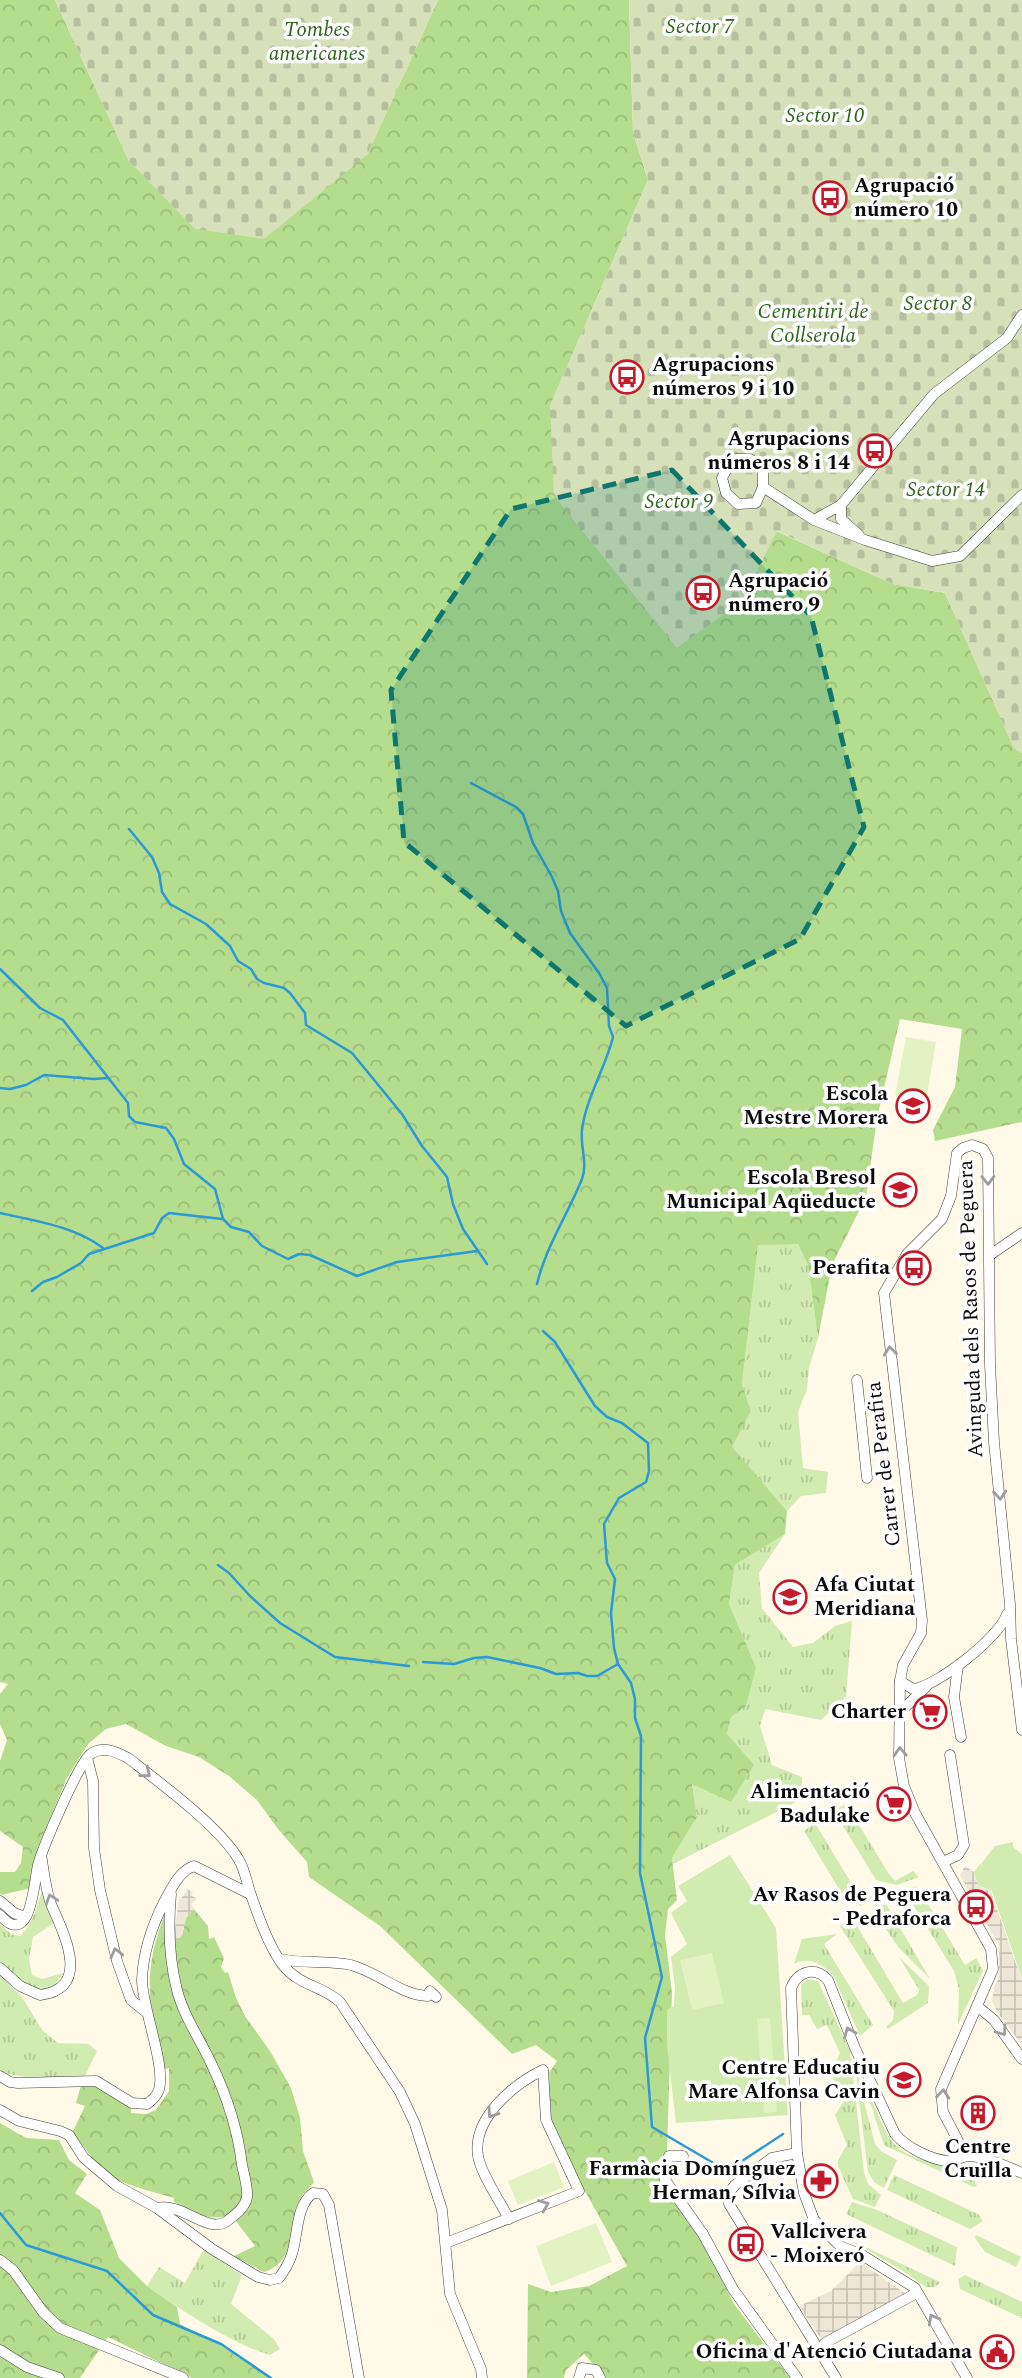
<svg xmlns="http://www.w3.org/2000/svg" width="1022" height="2378" font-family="Spectral,serif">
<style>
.grass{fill:url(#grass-tufts)}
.forest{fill:url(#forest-crowns)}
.cemetery{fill:url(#cemetery-stones)}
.park{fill:#d1ebb0}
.pitch{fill:#e3f2c2}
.plaza{fill:url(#plaza-grid)}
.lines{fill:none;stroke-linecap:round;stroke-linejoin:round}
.stream{stroke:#2b99d6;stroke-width:2.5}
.street-casing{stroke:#3e3e3e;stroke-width:11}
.street{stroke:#fff;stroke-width:10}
.oneway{stroke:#9d9d9d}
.marked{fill:#0f766e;fill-opacity:0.2;stroke:#0f766e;stroke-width:5;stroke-dasharray:14 9;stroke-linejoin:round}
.labels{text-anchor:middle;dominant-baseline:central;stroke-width:7;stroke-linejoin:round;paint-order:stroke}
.park-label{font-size:21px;font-style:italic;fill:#2b6518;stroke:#fff}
.poi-label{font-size:21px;font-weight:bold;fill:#0b0b0b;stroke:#fff;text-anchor:end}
.street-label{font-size:21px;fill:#0b0b0b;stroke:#fff}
</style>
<defs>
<pattern id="grass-tufts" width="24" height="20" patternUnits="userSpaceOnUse" patternTransform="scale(1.75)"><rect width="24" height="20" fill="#d1ebb0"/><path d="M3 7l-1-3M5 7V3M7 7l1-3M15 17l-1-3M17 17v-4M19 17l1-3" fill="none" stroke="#b2c896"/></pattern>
<pattern id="forest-crowns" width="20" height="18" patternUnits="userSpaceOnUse" patternTransform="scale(1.75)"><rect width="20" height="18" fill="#b5dd8e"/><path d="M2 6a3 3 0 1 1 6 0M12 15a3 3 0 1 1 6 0" fill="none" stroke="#9abc79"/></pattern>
<pattern id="cemetery-stones" width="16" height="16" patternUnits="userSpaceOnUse" patternTransform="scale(1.75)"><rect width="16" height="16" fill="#d6e1b9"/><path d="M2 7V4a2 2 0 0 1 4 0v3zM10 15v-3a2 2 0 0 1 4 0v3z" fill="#b6c09e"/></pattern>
<pattern id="plaza-grid" width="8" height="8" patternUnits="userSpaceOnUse" patternTransform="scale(1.75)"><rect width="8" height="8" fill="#eee7d8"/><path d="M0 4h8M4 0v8" fill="none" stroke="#cbc5b8"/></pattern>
</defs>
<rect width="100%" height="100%" fill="#fffae8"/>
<!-- grass -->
<g class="grass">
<polygon points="758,1244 798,1244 808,1265 818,1338 809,1368 807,1389 798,1412 803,1468 828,1472 826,1493 801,1496 787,1511 731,1447 751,1411 742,1384"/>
<polygon points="785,1534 759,1573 762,1608 793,1647 813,1643 835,1626 852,1621 846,1697 821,1720 765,1709 760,1726 772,1765 802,1777 802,1799 673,1864 672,1858 697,1817 692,1784 727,1734 731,1717 756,1667 729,1604 735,1565"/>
<polygon points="846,1804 889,1874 895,1881 913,1871 919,1877 897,1885 876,1880 834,1811"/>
<polygon points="815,1823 862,1901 877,1893 880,1894 861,1906 842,1894 804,1831"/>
<polygon points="917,1886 965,1965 976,1958 983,1971 958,2024 959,1989 954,1971 904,1890"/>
<path d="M 42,1891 L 54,1923 L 33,1937 L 29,1959 L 32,1975 L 42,1979 L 63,1973 C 43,2008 20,1982 0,1962 L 0,1924 L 11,1934 L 20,1936 C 33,1924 36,1908 42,1891 Z"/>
<polygon points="886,1904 930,1979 899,1948 872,1909"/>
<polygon points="854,1921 903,2003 917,1995 919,1990 899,1957 929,1986 928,2003 888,2029 886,2027 893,2020 894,2011 840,1926"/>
<path d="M 837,1934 L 824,1944 L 873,2025 L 860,2036 L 833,1975 C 823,1964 808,1956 794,1964 L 802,1939 Z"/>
<path d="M 0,1975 L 22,1997 L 43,2031 L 58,2043 L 89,2044 L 97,2051 L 85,2076 C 61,2076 20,2082 0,2070 Z"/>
<polygon points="808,1979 818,1981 850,2051 864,2172 868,2184 881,2195 875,2207 853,2199 838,2166 838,2160 847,2145 835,2115 844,2101 832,2076 833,2068 840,2053 827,2025 817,2029 809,2015 802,2015 801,1984"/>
<polygon points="855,2065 860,2075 859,2082 875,2144 881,2151 897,2160 884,2188 875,2183 868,2172"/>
<path d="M 867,2093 C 887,2124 881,2147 923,2160 C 939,2165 950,2167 966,2164 L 977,2186 L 973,2187 L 884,2145 Z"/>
<polygon points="894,2175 978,2214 983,2221 970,2229 887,2190"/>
<polygon points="852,2202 877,2210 957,2247 955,2266 846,2214"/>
<polygon points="976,2235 1021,2257 1016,2267 985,2252 975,2238"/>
<polygon points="846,2238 940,2282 939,2284 934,2287 926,2287 900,2269"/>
<path d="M 204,2249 L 242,2275 L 231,2304 L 274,2339 L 280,2349 L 270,2355 C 228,2342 183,2311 147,2286 L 159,2267 L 185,2283 Z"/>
<polygon points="965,2275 1022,2302 1022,2318 960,2289 958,2279"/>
</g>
<!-- forest -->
<g class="forest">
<polygon points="0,0 55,0 129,161 367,155 438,0 629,0 633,132 648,180 550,406 742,601 776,531 893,584 945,593 1014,748 1022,753 1022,1122 935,1141 933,1130 955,1087 962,1029 900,1019 877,1118 866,1197 832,1265 818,1338 808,1265 798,1244 758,1245 742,1384 751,1411 732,1447 787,1511 785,1534 735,1565 729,1604 756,1667 746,1706 731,1717 727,1734 754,1765 731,1802 692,1784 697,1817 672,1858 677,1900 668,1909 665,1935 672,1993 667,2151 655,2164 710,2256 734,2304 790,2378 606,2378 584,2354 566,2370 564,2378 527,2378 528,2284 551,2292 589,2286 627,2266 559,2145 550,2123 549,2073 557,2061 536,2045 512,2054 380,1926 309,1877 307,1862 278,1829 257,1800 229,1776 199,1757 166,1746 126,1724 106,1729 88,1744 67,1778 38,1847 31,1888 1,1895 0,1893 0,1872 15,1872 21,1863 23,1847 0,1831 0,1761 7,1740 0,1724 0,1694 8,1684 0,1682"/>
<path d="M 167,1908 L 168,1919 L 182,1936 L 186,1918 L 194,1909 L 208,1926 L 209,1939 L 214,1937 L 224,1958 L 221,1967 L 225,1973 L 228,1972 L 236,1998 L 245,2016 L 270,2051 L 291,2088 L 300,2118 L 303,2151 L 314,2182 C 310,2188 303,2192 300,2199 C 287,2225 299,2261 264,2272 L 234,2256 L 255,2246 L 235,2220 L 227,2216 C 206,2221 192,2211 174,2202 L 174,2198 C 158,2193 124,2185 110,2176 C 94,2165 86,2146 72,2133 L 85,2106 L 76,2103 L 81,2085 L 99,2087 L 131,2107 L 131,2113 L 146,2114 L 156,2110 L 169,2091 L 169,2068 L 164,2069 C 148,2003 141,1974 167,1908 Z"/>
<polygon points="0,2123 26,2138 59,2140 69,2160 87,2174 75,2193 100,2210 119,2258 147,2286 177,2307 180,2324 220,2345 271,2378 192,2378 108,2337 80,2378 0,2378"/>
</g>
<!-- cemetery -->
<g class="cemetery">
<polygon points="55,0 438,0 367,155 264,239 195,229 129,161"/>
<polygon points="629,0 1022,0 1022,753 1014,748 945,593 893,584 777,531 742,601 677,648 554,496 550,406 648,180 633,132"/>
</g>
<!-- park -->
<g class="park">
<polygon points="1013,1842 1013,1847 1022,1854 1022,1979 992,1891 978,1885 974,1872 980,1864 985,1868 981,1864 995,1846"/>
<polygon points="730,1855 776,1928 788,2115 676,2123 667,2046 667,2010 674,2006 675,1987 671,1957 687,1944 671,1913 687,1901 678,1886"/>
</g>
<!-- pitch -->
<g class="pitch">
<polygon points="906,1037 936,1042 926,1101 895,1095"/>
<polygon points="712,1953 724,2003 692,2010 680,1960"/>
<polygon points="770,2018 777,2112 764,2113 757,2019"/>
<polygon points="554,2162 564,2187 518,2205 508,2181"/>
<polygon points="596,2223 612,2262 551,2286 536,2246"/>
</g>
<!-- plaza -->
<g class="plaza">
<polygon points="965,1866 974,1872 978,1885 991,1892 1022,1981 1022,2045 997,2012 992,2001 994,1987 999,1978 999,1945 960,1875"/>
<polygon points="187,1889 193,1892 191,1895 197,1899 191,1904 194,1909 186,1918 182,1936 173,1943 179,1899 181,1899"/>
<polygon points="860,2262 906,2294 822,2340 799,2306 831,2291"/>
</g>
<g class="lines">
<!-- stream -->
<g class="stream">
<path d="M 471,783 L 516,807 L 523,814 L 533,843 L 552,877 L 558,891 L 561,911 L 570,933 L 599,973 L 607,988 L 609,1026 L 613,1037 C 605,1069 586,1098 582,1130 C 580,1147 588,1163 582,1179 C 568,1214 546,1246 537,1284"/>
<polyline points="129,829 152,857 159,873 162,892 170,904 206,924 230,946 238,961 251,969 257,979 264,983 284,988 290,993 305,1013 306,1025 352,1053 402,1114 422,1146 447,1177 453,1204 463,1229 487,1264"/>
<polyline points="0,969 40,1008 63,1020 128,1103 129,1116 135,1122 166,1128 174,1139 184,1164 215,1189 223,1219 231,1227 249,1232 262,1246 288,1259 299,1254 310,1255 357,1276 397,1262 477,1251"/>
<polyline points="0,1088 10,1089 26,1085 44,1075 94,1079 108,1078"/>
<path d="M 0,1213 C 35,1221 74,1226 103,1248"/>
<polyline points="32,1291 43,1282 57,1277 81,1263 89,1254 154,1233 162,1218 169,1213 222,1219"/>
<polyline points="543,1331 555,1342 595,1406 607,1417 622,1423 648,1443 649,1471 646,1482 619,1498 604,1524 607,1563 615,1579 611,1613 614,1648 618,1664 631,1683 635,1699 635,1718 641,1736 640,1873 662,1977 645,2038 652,2127 727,2171 783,2134"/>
<polyline points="218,1565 229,1573 250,1596 280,1623 335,1657 409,1666"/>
<polyline points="423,1662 454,1664 474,1658 487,1657 540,1668 556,1674 578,1673 587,1676 597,1676 618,1664"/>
<polyline points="0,2213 26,2245 107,2271 153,2315 221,2344 271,2378"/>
</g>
<defs>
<g id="street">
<polygon points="732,459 750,459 763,468 763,487 756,503 738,504 726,493 722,478"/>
<polyline points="763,487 814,520 865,540 932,561 960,556 1022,495"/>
<polyline points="841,505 841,519 859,535"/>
<polyline points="814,520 841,505 934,394 1007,338 1022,315"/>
<polyline points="990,1255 1022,1233"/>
<polyline points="857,1380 867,1478"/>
<polyline points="958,1665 954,1697 961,1737"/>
<path d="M 900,1681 L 913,1689 C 936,1687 1000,1637 1007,1614"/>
<polyline points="899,1713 926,1687"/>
<polyline points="87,1758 93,1781 94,1848 100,1890 117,1961 128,1992 131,2000 146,2012"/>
<polyline points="943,1862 958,1855 964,1845 950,1755"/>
<polyline points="0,1901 14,1913 25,1917"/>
<path d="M 0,1915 C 31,1950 34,1882 38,1865 C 43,1847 79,1761 92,1753 C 105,1746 116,1752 128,1758 C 159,1782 220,1827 239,1860 C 245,1870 247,1884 251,1895 C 259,1918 268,1944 282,1964 C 300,1987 322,1985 340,2002 L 400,2092 L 415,2124 L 442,2210 L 450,2294 L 481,2369 L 482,2378"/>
<path d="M 280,1959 C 303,1964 328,1960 351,1965 C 378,1972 400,1995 428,1996 L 430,1991 L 436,1997"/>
<path d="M 0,1968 L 20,1986 L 40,1995 C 93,1988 63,1932 51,1904 C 46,1890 44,1875 42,1860"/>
<polyline points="977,2006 994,2020 1022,2059"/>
<path d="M 0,2076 L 10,2082 L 18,2083 L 96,2081 L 132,2103 L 147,2104 C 151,2101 156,2097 158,2092 C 168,2071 142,2008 142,1980 C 143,1953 152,1926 164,1902 C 172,1888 179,1871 194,1866 L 250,1894"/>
<path d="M 0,2110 L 19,2121 L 60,2131 L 69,2135 L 84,2158 L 117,2186 L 157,2208 L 212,2249 L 258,2277 L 270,2280 L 279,2278 C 285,2270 289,2263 292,2254 C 298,2235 296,2205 313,2193 L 323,2194 L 329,2205 L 359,2378"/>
<polyline points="797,2153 772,2158 735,2185 728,2194 729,2204 836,2378"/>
<polyline points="683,2156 669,2156 662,2171 665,2180 703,2234 733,2289 797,2378"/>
<polyline points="966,2156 943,2112 941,2089 993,1969 991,1949 915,1813 904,1786 899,1758 900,1681 903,1665 921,1633 922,1620 884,1293 907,1254 942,1219 951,1196 957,1153 963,1148 972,1145 983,1149 988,1158 990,1365 994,1442 1010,1604 1011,1639 1022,1730"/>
<path d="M 157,2208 C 182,2202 209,2235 227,2221 C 235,2215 245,2208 247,2197 C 248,2187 244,2175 242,2165 C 238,2131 226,2094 211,2063 C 200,2039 184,2017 177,1990 C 169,1959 168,1927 171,1894"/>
<path d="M 446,2243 L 579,2191 L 546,2120 L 543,2070 C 514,2084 472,2118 478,2156 C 481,2174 500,2201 509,2219"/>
<polyline points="0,2260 13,2270 43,2312 60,2328 183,2378"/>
<polyline points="825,2343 913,2295"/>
<polyline points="0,2350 27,2367 59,2378"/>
<polyline points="579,2378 582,2368 596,2370 600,2378"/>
<path d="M 967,2378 L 915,2288 L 862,2255 L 840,2246 L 814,2220 L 804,2193 L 797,2153 L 791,1988 C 798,1971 815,1966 828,1980 L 855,2048 L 895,2134 C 906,2147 931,2160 948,2161 C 956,2161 962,2156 970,2156 C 988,2158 1006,2166 1022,2173"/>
</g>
</defs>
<!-- street casing -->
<use href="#street" class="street-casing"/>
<!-- street -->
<use href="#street" class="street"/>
</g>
<!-- one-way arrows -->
<defs><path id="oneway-chevron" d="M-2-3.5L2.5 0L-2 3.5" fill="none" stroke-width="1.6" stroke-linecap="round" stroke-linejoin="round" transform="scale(1.75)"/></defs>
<g class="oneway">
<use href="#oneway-chevron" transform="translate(988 1180) rotate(89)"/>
<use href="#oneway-chevron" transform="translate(890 1351) rotate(-96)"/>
<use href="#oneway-chevron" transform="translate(1000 1495) rotate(85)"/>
<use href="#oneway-chevron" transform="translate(900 1752) rotate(-93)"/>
<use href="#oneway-chevron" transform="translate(146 1773) rotate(39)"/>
<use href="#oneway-chevron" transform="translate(51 1899) rotate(-108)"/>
<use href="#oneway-chevron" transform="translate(116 1953) rotate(-104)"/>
<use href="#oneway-chevron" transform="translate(1002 2031) rotate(54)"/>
<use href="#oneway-chevron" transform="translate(849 2032) rotate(-112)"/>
<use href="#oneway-chevron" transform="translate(943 2094) rotate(-85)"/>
<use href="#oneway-chevron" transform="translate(492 2113) rotate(125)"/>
<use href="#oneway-chevron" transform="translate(544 2205) rotate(-22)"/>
<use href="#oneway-chevron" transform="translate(933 2319) rotate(-119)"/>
</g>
<!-- marked area -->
<path class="marked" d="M 672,470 L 811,616 L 864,827 L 800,939 L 626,1026 L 404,842 L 391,690 L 511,509 Z"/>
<!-- icons -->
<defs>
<symbol id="bus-ring" viewBox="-11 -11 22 22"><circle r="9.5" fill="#fff" stroke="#c31b2a" stroke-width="1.5"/><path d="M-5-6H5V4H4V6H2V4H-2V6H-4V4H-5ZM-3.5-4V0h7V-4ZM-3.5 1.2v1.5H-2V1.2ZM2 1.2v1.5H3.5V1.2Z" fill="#c31b2a"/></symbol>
<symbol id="school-ring" viewBox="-11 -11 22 22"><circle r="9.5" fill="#fff" stroke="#c31b2a" stroke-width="1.5"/><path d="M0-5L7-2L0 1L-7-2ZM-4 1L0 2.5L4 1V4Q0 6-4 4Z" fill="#c31b2a"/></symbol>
<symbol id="supermarket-ring" viewBox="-11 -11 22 22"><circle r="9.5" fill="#fff" stroke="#c31b2a" stroke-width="1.5"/><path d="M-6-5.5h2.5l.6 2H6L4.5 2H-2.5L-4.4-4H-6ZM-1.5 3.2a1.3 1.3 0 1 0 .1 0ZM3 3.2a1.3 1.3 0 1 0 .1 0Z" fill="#c31b2a"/></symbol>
<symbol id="building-ring" viewBox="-11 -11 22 22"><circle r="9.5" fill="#fff" stroke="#c31b2a" stroke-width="1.5"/><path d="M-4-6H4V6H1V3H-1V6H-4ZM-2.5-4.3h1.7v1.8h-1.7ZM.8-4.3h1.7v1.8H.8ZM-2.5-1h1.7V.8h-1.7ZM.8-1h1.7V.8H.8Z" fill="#c31b2a"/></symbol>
<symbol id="pharmacy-ring" viewBox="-11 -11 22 22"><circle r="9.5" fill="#fff" stroke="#c31b2a" stroke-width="1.5"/><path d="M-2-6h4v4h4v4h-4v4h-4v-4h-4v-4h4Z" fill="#c31b2a"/></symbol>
<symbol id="civic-ring" viewBox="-11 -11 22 22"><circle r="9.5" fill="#fff" stroke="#c31b2a" stroke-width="1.5"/><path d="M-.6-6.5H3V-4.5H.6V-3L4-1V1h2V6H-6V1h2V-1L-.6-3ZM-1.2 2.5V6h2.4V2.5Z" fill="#c31b2a"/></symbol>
</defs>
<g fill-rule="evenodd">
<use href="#bus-ring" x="811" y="179" width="38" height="38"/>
<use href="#bus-ring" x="608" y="358" width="38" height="38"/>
<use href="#bus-ring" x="856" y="432" width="38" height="38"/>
<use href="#bus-ring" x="684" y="574" width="38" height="38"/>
<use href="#school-ring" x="894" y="1087" width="38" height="38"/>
<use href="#school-ring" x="881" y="1171" width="38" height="38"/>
<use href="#bus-ring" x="895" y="1249" width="38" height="38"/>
<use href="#school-ring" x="771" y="1578" width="38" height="38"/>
<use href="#supermarket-ring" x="911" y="1693" width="38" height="38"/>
<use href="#supermarket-ring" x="875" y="1785" width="38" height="38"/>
<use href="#bus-ring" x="957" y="1888" width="38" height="38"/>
<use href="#school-ring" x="885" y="2061" width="38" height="38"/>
<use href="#building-ring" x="959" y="2094" width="38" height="38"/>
<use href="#pharmacy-ring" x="802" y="2162" width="38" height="38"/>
<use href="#bus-ring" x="727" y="2225" width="38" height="38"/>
<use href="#civic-ring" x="978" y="2333" width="38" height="38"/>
</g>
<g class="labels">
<!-- park labels -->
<g class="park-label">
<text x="700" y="27">Sector 7</text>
<text x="317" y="30">Tombes<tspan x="317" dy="24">americanes</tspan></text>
<text x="825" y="116">Sector 10</text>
<text x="938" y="304">Sector 8</text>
<text x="813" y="312">Cementiri de<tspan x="813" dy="24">Collserola</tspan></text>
<text x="946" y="490">Sector 14</text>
<text x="679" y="502">Sector 9</text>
</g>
<!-- poi labels -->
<g class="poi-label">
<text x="854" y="186" text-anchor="start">Agrupació<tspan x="854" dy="24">número 10</tspan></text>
<text x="652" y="365" text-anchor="start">Agrupacions<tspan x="652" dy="24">números 9 i 10</tspan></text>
<text x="850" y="439">Agrupacions<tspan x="850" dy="24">números 8 i 14</tspan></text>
<text x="728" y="581" text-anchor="start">Agrupació<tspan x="728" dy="24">número 9</tspan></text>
<text x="888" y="1094">Escola<tspan x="888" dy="24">Mestre Morera</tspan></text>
<text x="876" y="1178">Escola Bresol<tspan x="876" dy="24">Municipal Aqüeducte</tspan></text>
<text x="890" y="1268">Perafita</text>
<text x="814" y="1585" text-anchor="start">Afa Ciutat<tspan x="814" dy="24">Meridiana</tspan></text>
<text x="906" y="1712">Charter</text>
<text x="870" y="1792">Alimentació<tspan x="870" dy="24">Badulake</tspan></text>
<text x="951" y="1895">Av Rasos de Peguera<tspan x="951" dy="24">- Pedraforca</tspan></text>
<text x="880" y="2068">Centre Educatiu<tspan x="880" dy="24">Mare Alfonsa Cavin</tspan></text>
<text x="978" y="2147" text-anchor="middle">Centre<tspan x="978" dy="24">Cruïlla</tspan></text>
<text x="796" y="2169">Farmàcia Domínguez<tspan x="796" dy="24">Herman, Sílvia</tspan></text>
<text x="770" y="2232" text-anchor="start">Vallcivera<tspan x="770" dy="24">- Moixeró</tspan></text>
<text x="972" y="2352">Oficina d'Atenció Ciutadana</text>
</g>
<!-- street labels -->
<g class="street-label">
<text transform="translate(971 1309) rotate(-92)">Avinguda dels Rasos de Peguera</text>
<text transform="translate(884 1464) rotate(-97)">Carrer de Perafita</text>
</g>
</g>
</svg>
